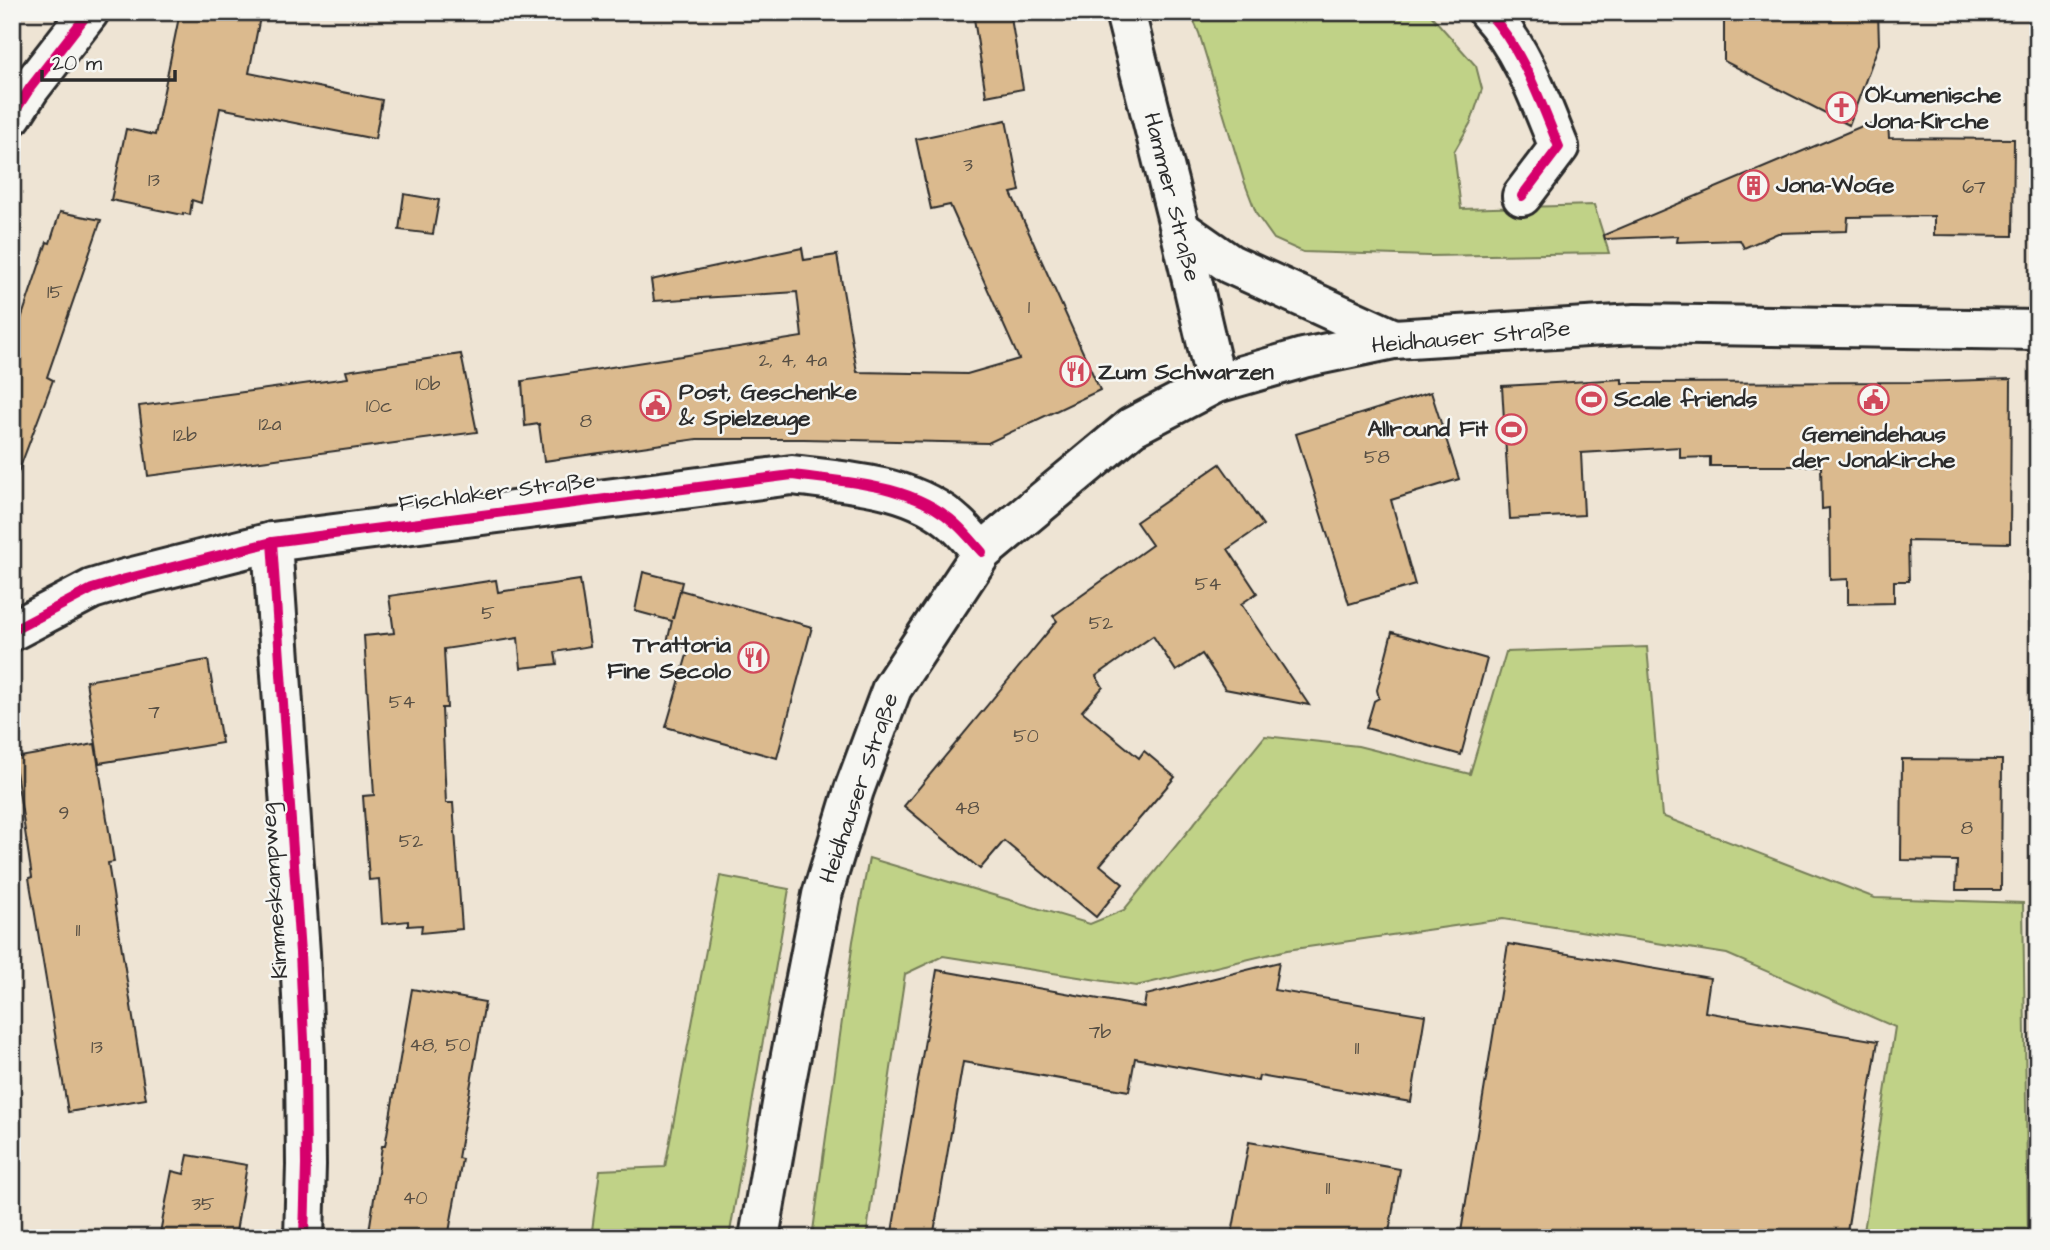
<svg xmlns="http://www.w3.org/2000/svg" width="2050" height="1250" font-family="'Architects Daughter',sans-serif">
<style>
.green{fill:#c0d287;stroke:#767e59;stroke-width:2}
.building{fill:#dbba8e;stroke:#2b2b2b;stroke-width:2}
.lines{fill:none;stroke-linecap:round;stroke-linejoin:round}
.minor-casing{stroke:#2b2b2b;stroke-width:44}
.secondary-casing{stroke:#2b2b2b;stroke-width:44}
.primary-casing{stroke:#2b2b2b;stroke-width:44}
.minor{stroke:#f6f6f2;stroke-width:38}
.secondary{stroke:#f6f6f2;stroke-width:38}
.primary{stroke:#f6f6f2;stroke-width:38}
.cycleway-casing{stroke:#f6f6f2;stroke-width:15}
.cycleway{stroke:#d6006c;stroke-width:10}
.labels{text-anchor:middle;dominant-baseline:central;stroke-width:5;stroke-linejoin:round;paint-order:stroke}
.number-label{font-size:19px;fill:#574f44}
.poi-label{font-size:23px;font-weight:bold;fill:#2b2b2b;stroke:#f6f6f2;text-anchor:start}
.street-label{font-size:23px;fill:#2b2b2b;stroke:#f6f6f2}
</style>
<rect width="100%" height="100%" fill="#eee4d4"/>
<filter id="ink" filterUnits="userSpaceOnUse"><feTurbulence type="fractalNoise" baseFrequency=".0143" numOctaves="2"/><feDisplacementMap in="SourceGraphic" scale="14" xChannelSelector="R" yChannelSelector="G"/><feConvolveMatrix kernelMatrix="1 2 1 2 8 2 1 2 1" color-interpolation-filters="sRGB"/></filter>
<g filter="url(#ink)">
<!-- green -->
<g class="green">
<polygon points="1190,12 1428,12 1476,66 1482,89 1471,122 1454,152 1461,209 1594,205 1609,253 1429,256 1303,252 1274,239 1257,215 1244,181 1199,33"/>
<polygon points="1647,647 1662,816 1875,898 2023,903 2028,1238 1863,1238 1895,1027 1727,954 1503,919 1287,950 1136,986 943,956 905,974 866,1238 812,1238 853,941 869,858 1090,924 1124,910 1265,736 1358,746 1470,774 1506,652"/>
<polygon points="720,876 789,889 729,1238 591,1238 600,1170 665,1167"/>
</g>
<!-- building -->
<g class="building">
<polygon points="180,12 261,12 249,73 382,100 375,139 220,108 201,203 192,200 190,215 183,213 183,215 111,200 126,129 155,135"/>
<polygon points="973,12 1010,12 1023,89 986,96"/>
<polygon points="1724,12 1878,12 1879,44 1849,125 1724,61"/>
<polygon points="1006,120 1020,191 1011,193 1100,390 988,443 804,439 697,439 544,461 539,424 525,426 522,381 802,337 797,292 654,301 651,280 749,259 802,248 804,260 837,255 857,372 967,374 1019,359 950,205 931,209 916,139"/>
<polygon points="1888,123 1889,138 2014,139 2013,236 1934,235 1934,216 1848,217 1847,231 1778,233 1744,248 1740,240 1677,242 1678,236 1605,239 1604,235 1867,124"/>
<polygon points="404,194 439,200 433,234 399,230"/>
<polygon points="60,212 101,220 47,377 53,380 16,478 12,478 12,346 47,242 50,243"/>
<polygon points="461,354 477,432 148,476 139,406 348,378 346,371"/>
<polygon points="1622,379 1622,383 1917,382 2011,379 2010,543 1908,541 1909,581 1894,581 1894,603 1848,604 1848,579 1830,580 1829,508 1822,509 1821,466 1710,466 1710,457 1680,458 1680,447 1581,453 1584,515 1510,519 1502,386"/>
<polygon points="1431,392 1459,479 1391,500 1415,585 1349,604 1296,434"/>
<polygon points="1220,464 1263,525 1228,549 1257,593 1241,604 1309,705 1225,689 1202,654 1176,671 1153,636 1096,676 1103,687 1082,711 1139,758 1144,751 1175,777 1100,865 1123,884 1096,917 1004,841 980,869 904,806 1057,621 1053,616 1152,545 1136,522"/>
<polygon points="643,572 682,582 673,619 680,590 812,627 777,758 666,727 689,648 667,643 672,621 635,611"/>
<polygon points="496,580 498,592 580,580 590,646 555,652 557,664 521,668 518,638 444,649 447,708 442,708 446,803 453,803 462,929 421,933 422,925 408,926 408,921 382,924 379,879 369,880 363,796 374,795 364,636 394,633 389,596"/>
<polygon points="1392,632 1487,659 1461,755 1366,728 1374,701 1379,698 1377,690"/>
<polygon points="208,660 222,743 99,763 86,681"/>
<polygon points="95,744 114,862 108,863 146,1099 68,1112 29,878 32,877 14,758"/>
<polygon points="1902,759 2002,760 2001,890 1956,890 1957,861 1901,860"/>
<polygon points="1508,944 1710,978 1705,1012 1878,1041 1846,1238 1460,1238"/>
<polygon points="1279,962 1274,990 1425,1015 1411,1102 1259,1076 1258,1081 1135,1058 1129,1091 963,1062 933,1238 891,1238 937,970 1144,1007 1146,995"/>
<polygon points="412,989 485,1002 458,1158 462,1159 448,1238 368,1238 382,1146 385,1146"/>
<polygon points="1249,1142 1400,1169 1388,1238 1254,1238 1232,1234"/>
<polygon points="188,1155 247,1165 235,1238 159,1238 172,1171 184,1174"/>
</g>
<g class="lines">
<defs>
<g id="minor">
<path d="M 1488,12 C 1523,50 1540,101 1559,147 L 1522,196"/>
<polyline points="12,116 30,88 89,12"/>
<polyline points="272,542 300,953 305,1061 306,1165 304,1238"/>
<path d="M 12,631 L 92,589 L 125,579 L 272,542 L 792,475 C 847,482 913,484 956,524 C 965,532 973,542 982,552"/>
</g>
<polyline id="secondary" points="1125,12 1180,229 1216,383"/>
<g id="primary">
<polyline points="1180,229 1230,264 1394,339"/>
<polyline points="759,1238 786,1081 822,895 854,790 892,688 982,552 1132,427 1216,383 1303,358 1394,339 1635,324 2038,330"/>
</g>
</defs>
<!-- minor casing -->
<use href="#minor" class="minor-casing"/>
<!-- secondary casing -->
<use href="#secondary" class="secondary-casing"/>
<!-- primary casing -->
<use href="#primary" class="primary-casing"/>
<!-- minor -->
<use href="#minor" class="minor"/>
<!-- secondary -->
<use href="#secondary" class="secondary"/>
<!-- primary -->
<use href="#primary" class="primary"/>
<defs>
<g id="cycleway">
<path d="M 1488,12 C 1523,50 1540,101 1559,147 L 1522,196"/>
<polyline points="12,116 30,88 89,12"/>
<polyline points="272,542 300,953 305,1061 306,1165 304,1238"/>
<path d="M 12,631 L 92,589 L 125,579 L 272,542 L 792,475 C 847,482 913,484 956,524 C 965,532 973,542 982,552"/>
</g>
</defs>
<!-- cycleway casing -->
<use href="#cycleway" class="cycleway-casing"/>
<!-- cycleway -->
<use href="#cycleway" class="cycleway"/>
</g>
</g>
<!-- icons -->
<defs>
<symbol id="church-ring" viewBox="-11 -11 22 22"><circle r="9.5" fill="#f6f6f2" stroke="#d1495b" stroke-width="1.5"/><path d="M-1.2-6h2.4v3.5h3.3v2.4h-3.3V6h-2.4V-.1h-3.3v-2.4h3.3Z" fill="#d1495b"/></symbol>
<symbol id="building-ring" viewBox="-11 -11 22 22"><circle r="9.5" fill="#f6f6f2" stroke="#d1495b" stroke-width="1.5"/><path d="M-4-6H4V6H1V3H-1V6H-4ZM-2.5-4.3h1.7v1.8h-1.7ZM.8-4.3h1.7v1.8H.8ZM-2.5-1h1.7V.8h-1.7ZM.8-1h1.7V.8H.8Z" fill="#d1495b"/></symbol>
<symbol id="restaurant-ring" viewBox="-11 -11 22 22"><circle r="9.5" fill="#f6f6f2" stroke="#d1495b" stroke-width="1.5"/><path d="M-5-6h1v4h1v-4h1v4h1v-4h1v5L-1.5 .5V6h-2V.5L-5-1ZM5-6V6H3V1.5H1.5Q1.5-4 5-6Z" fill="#d1495b"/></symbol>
<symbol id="stadium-ring" viewBox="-11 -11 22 22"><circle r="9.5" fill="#f6f6f2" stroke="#d1495b" stroke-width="1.5"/><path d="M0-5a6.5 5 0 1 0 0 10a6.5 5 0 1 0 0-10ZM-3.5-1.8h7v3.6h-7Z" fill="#d1495b"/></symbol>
<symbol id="civic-ring" viewBox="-11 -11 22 22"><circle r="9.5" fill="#f6f6f2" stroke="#d1495b" stroke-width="1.5"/><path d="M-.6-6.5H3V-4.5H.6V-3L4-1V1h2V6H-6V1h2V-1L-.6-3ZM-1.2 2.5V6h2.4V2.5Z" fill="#d1495b"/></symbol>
</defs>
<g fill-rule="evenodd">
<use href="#church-ring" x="1824" y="90" width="35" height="35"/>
<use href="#building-ring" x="1736" y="168" width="35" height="35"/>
<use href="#restaurant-ring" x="1058" y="354" width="35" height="35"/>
<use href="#stadium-ring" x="1574" y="382" width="35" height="35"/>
<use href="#civic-ring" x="1856" y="382" width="35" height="35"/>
<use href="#civic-ring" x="638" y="388" width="35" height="35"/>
<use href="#stadium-ring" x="1494" y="412" width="35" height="35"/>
<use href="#restaurant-ring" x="736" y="640" width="35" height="35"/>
</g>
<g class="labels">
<!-- number labels -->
<g class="number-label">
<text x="968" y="165">3</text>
<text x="154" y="180">13</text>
<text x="1974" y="187">67</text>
<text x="55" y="292">15</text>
<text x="1029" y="307">1</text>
<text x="793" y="360">2, 4, 4a</text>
<text x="428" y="384">10b</text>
<text x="379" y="406">10c</text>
<text x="586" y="421">8</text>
<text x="270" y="424">12a</text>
<text x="185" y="435">12b</text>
<text x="1377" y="457">58</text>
<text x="1208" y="584">54</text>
<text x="488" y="613">5</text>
<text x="1101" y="623">52</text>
<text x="402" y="702">54</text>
<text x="154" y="712">7</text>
<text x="1026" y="736">50</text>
<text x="967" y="808">48</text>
<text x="64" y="813">9</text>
<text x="1967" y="828">8</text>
<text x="411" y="841">52</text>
<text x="78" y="930">11</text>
<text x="1100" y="1032">7b</text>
<text x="440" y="1045">48, 50</text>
<text x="97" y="1047">13</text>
<text x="1357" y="1048">11</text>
<text x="1328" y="1188">11</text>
<text x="415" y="1198">40</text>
<text x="203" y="1204">35</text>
</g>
<!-- poi labels -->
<g class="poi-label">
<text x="1865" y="95">Ökumenische<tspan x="1865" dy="26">Jona-Kirche</tspan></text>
<text x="1776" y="185">Jona-WoGe</text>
<text x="1098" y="372">Zum Schwarzen</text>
<text x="679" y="392">Post, Geschenke<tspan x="679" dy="26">&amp; Spielzeuge</tspan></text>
<text x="1614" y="399">Scale friends</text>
<text x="1488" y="429" text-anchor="end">Allround Fit</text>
<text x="1874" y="434" text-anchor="middle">Gemeindehaus<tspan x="1874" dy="26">der Jonakirche</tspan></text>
<text x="731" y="645" text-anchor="end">Trattoria<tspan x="731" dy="26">Fine Secolo</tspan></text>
</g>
<!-- street labels -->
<g class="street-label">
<text transform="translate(1172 197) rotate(76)">Hammer Straße</text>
<text transform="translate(1471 337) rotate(-5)">Heidhauser Straße</text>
<text transform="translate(497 492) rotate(-7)">Fischlaker Straße</text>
<text transform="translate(859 788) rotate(-71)">Heidhauser Straße</text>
<text transform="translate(274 891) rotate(-94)">Kimmeskampweg</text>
</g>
</g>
<!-- margin -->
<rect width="2050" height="1250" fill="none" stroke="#f6f6f2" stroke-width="42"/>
<rect x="21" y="21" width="2008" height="1208" fill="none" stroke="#2b2b2b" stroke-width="2.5" filter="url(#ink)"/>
<!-- scale -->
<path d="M42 70v10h133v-10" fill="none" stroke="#2b2b2b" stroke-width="3.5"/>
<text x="52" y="70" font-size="21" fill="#2b2b2b" stroke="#f6f6f2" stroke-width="5" paint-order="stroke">20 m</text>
</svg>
